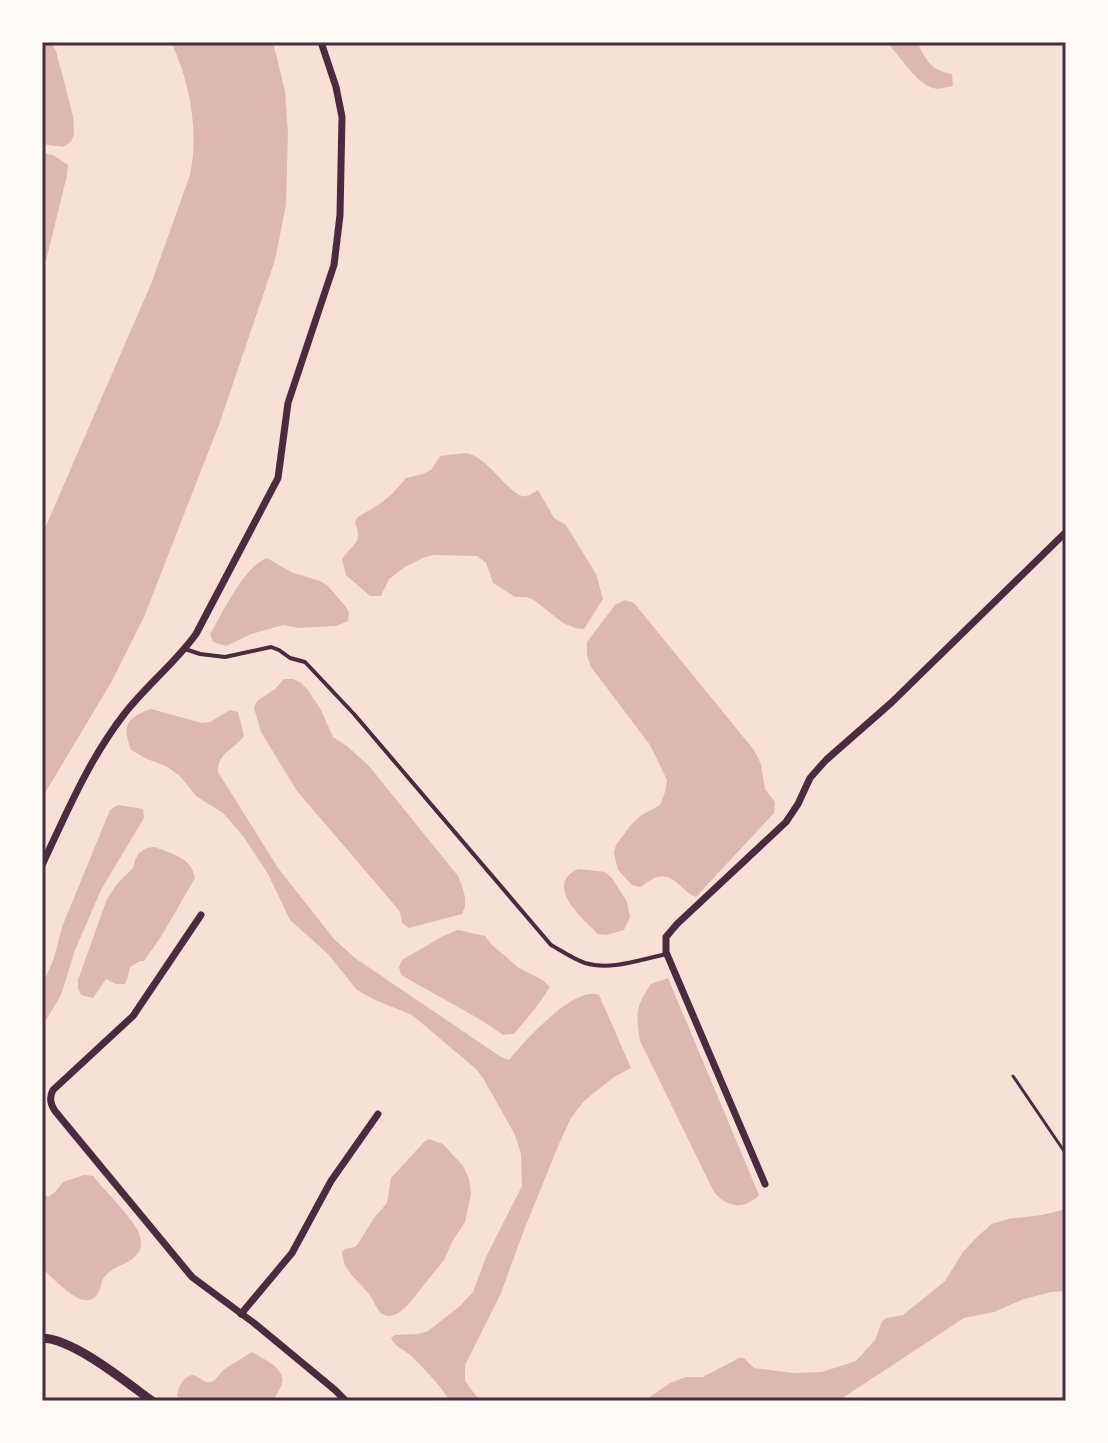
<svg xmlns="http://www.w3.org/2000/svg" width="1108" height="1443" font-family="Lato,sans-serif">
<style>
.water{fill:#dcb8b0}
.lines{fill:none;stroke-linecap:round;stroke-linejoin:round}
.path{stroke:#4a2c40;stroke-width:3}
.service{stroke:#4a2c40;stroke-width:4}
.minor{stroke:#4a2c40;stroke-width:7}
.tertiary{stroke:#4a2c40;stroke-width:9}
.neatline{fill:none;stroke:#4a2c40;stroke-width:3}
</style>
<rect width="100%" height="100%" fill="#f7e1d7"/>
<!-- water -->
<g class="water">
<polygon points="42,42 51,42 56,51 73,116 74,134 71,142 63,147 42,144"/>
<path d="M 171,42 L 273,42 L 285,91 L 288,133 L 286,205 L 275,260 L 220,422 L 144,617 L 112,681 L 42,798 L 42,535 L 151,284 L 190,175 C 199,131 190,82 171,42 Z"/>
<path d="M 887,42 L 917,42 C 927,61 930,70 952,74 L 953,86 C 947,87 940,90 933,88 C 918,85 898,54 887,42 Z"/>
<polygon points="42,153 53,155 68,165 67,175 46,261 42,263"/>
<path d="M 466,453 C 490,457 511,500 527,496 C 531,495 534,492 538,490 L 554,518 L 566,525 L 596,574 L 603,599 L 584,629 L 575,628 L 563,623 L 534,600 L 526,597 L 515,597 L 493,583 L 486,563 L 477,556 L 433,555 L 423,558 L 405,567 L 389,579 L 381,596 L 370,596 L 346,575 L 342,559 C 353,543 363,544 355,522 L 358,517 L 381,503 L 393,493 L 406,478 L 423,474 L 431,470 L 440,456 Z"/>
<path d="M 267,558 L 291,572 L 320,581 L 327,585 L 347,608 L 349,613 L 348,621 L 336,626 L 299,628 L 283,625 L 251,634 L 226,646 L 213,642 L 210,634 C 223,613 243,567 267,558 Z"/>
<path d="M 625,600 L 634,603 L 754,750 L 761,764 L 765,789 L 775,802 L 774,813 L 696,897 C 683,893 674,872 657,877 C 651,879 645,884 640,887 L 632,885 L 618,870 L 614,853 L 616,845 L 630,826 L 640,816 L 660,805 L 665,792 L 667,780 L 650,745 L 591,667 L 587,656 L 587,642 L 615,605 Z"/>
<path d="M 284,679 L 293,679 L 301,683 L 307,689 L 320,708 L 333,737 L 347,746 L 369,766 L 458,876 C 463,889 469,901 462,914 L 409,928 L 402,923 L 400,912 L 386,895 L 297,791 L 261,732 L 254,708 L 257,701 L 275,689 Z"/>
<path d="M 151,709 L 202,723 L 210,722 L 230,710 L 238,712 L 244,736 C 234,750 217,753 218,772 L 278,868 L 334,939 L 355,958 L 501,1057 L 509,1060 C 524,1042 574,985 599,995 L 631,1068 L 614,1077 L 584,1101 L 571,1118 L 559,1144 L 524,1230 L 501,1293 L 465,1365 L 465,1381 L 476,1396 L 485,1401 L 450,1401 C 439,1384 425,1369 410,1355 C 403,1349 395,1347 391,1338 L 395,1335 L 418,1334 L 428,1331 L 460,1306 L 473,1292 L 486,1257 L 522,1186 L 521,1154 L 515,1135 L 483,1078 L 476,1069 L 412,1015 L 375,1000 L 357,990 L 328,954 L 290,920 L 268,874 L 243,836 L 223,813 L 196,796 L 180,776 L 166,766 L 147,759 L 131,750 C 121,724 128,717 151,709 Z"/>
<polygon points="118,805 143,809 144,818 101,890 75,950 61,995 42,1027 42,986 54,958 62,927 110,810"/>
<path d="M 155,847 C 172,854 192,858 195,878 L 162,935 L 144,961 L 140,961 L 130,967 L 127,980 L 125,984 L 116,984 L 106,979 L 93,998 L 81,995 L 78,988 L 78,980 L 107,899 L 117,884 L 133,868 L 135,860 L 139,853 L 147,848 Z"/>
<path d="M 578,869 L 605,872 L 612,878 L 627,902 L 630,917 L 624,930 L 606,935 L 598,934 C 583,919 543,885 578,869 Z"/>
<polygon points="458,930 485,936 492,945 519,968 544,981 550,987 538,1005 514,1034 503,1035 481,1020 401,975 399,967 402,960 443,936"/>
<path d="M 668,978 L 759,1195 C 745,1210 727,1208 714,1192 L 640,1041 C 636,1015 635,1007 651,984 Z"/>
<path d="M 429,1139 L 443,1144 L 463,1166 L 469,1179 L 471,1194 L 465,1222 L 452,1242 L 444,1260 L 407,1306 C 401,1311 393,1319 384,1315 C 377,1312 374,1300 369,1294 C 363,1286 354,1279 348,1270 C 344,1265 343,1259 342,1252 L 345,1249 L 355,1247 L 358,1244 L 374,1218 L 387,1203 L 391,1178 L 425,1141 Z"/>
<path d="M 84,1175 L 93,1176 C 107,1193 126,1211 137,1229 C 141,1236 143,1247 138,1253 C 132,1263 117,1265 108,1273 C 99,1280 103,1287 97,1295 C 83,1314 53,1277 42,1268 L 42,1193 L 48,1197 L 55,1192 L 63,1182 Z"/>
<polygon points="1066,1209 1066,1291 1051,1292 1024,1299 994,1312 964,1318 838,1401 644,1401 670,1383 686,1377 703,1377 739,1358 744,1358 754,1368 793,1373 822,1372 856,1361 875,1340 882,1321 887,1318 903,1315 945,1281 963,1252 978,1236 992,1224 1008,1219 1042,1215"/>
<path d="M 252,1352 C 262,1358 286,1368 282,1383 C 281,1389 275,1396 272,1401 L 184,1401 L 177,1396 C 178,1387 184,1375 194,1375 L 206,1382 L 210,1382 L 215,1380 L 223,1370 Z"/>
</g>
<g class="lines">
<!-- path -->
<polyline class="path" points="1013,1076 1066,1154"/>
<!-- service -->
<path class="service" d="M 185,649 L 200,654 L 225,657 L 271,647 L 279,650 L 290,658 L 305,662 L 354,714 L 551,945 C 562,951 573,959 585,963 C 611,971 641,959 667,954"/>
<!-- minor -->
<g class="minor">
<path d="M 42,865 C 67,812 89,759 125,713 C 147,685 175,663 196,634 L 278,478 L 288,403 L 334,265 L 340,215 L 342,117 L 336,87 L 321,42"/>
<path d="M 201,915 L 133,1016 L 53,1090 C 49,1097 51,1105 55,1111 L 192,1277 L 254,1323 L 335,1390 L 346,1401"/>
<polyline points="765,1184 666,952 666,937 677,924 786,822 798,804 810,778 826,760 891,703 1066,532"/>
<polyline points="241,1314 292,1253 331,1181 378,1114"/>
</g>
<!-- tertiary -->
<path class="tertiary" d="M 42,1338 C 74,1339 126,1382 152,1401"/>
</g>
<!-- border -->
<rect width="1108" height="1443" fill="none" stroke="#fffaf5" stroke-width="88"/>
<rect x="44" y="44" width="1020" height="1355" class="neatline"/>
</svg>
